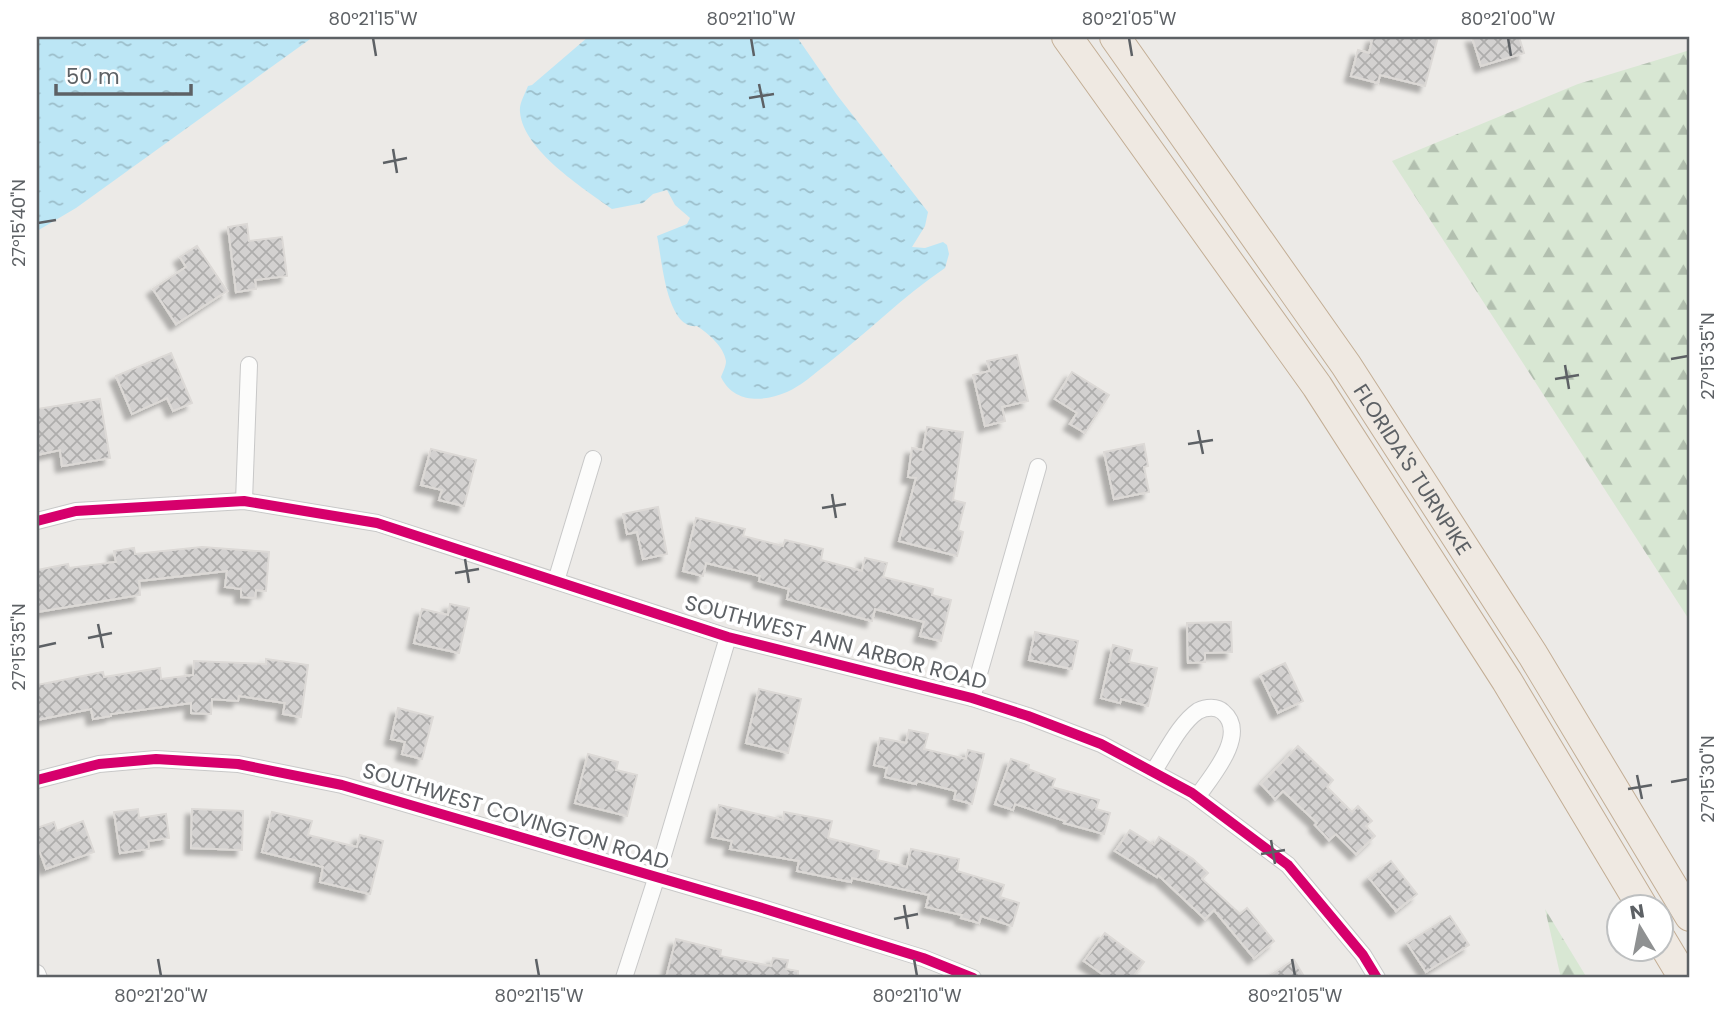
<svg xmlns="http://www.w3.org/2000/svg" width="1727" height="1015" font-family="Poppins,sans-serif">
<style>
.forest{fill:url(#forest-firs)}
.water{fill:url(#water-ripples)}
.building{fill:url(#building-cross-hatch);stroke:#dcd9d6;stroke-width:2;filter:url(#shadow)}
.lines{fill:none;stroke-linecap:round;stroke-linejoin:round}
.street-casing{stroke:#c8c8c8;stroke-width:18}
.highway-casing{stroke:#c3ae95;stroke-width:32}
.street{stroke:#fcfcfb;stroke-width:16}
.highway{stroke:#efe9e2;stroke-width:30}
.cycleway-casing{stroke:#fff;stroke-width:15}
.cycleway{stroke:#d6006c;stroke-width:10}
.ticks{fill:none;stroke:#5d6165;stroke-width:2.5}
.labels{text-anchor:middle;dominant-baseline:central;stroke-width:7;stroke-linejoin:round;paint-order:stroke}
.street-label{font-size:21px;fill:#5d6165;stroke:#fff}
.neatline{fill:none;stroke:#5d6165;stroke-width:2.5}
.ticks-label{font-size:18px;text-anchor:middle;fill:#5d6165}
</style>
<defs>
<pattern id="forest-firs" width="22" height="20" patternUnits="userSpaceOnUse" patternTransform="scale(1.75)"><rect width="22" height="20" fill="#d8e7d3"/><path d="M5 1l3.5 6h-7zM16 11l3.5 6h-7z" fill="#b2bfaf"/></pattern>
<pattern id="water-ripples" width="26" height="14" patternUnits="userSpaceOnUse" patternTransform="scale(1.75)"><rect width="26" height="14" fill="#bce6f5"/><path d="M2 4q2-2 4 0t4 0M15 11q2-2 4 0t4 0" fill="none" stroke="#9cbeca"/></pattern>
<pattern id="building-cross-hatch" width="8" height="8" patternUnits="userSpaceOnUse" patternTransform="scale(1.75)"><rect width="8" height="8" fill="#d3d1d0"/><path d="M0 0l8 8M0 8l8-8" fill="none" stroke="#aeadac"/></pattern>
<filter id="shadow"><feDropShadow dx="-6" dy="6" stdDeviation="2" flood-color="#0004"/></filter>
</defs>
<rect width="100%" height="100%" fill="#eceae7"/>
<!-- forest -->
<g class="forest">
<polygon points="1690,50 1690,621 1392,161 1578,84"/>
<polygon points="1545,909 1587,978 1561,978"/>
</g>
<!-- water -->
<g class="water">
<polygon points="37,37 313,37 76,208 37,231"/>
<path d="M 588,37 L 797,37 L 837,95 L 928,212 L 925,226 L 912,247 L 925,248 L 943,242 L 947,245 L 949,254 L 945,268 C 903,296 867,333 827,364 C 815,373 801,386 787,392 C 764,402 734,404 721,377 C 723,372 726,366 726,361 C 724,347 708,333 697,326 C 666,330 662,258 657,236 L 687,224 L 690,218 L 675,205 L 667,190 L 653,194 L 643,203 L 612,209 C 583,188 523,150 520,112 C 519,103 525,94 528,86 L 532,85 Z"/>
</g>
<!-- building -->
<g class="building">
<polygon points="1373,37 1438,37 1425,86 1380,75 1378,83 1351,76 1358,50 1369,53"/>
<polygon points="1472,37 1519,37 1524,53 1481,66"/>
<polygon points="247,224 249,241 282,237 287,276 255,280 256,289 236,292 228,227"/>
<polygon points="197,246 227,291 176,324 153,289 186,267 180,257"/>
<polygon points="171,353 192,403 173,411 167,398 132,414 116,376"/>
<polygon points="1017,355 1028,401 1002,407 1005,421 985,426 973,375 990,371 987,361"/>
<polygon points="1072,372 1109,395 1085,433 1070,424 1077,413 1055,399"/>
<polygon points="100,399 110,458 62,466 60,450 37,455 37,409"/>
<polygon points="927,427 963,432 953,500 965,503 958,530 963,532 957,556 899,541 916,478 908,477 912,448 923,450"/>
<polygon points="1144,444 1148,466 1144,467 1149,492 1114,499 1104,452"/>
<polygon points="431,449 476,460 464,506 439,500 442,490 421,485"/>
<polygon points="658,507 667,554 643,559 637,532 627,534 623,514"/>
<polygon points="696,518 745,529 743,536 783,546 785,540 823,549 821,560 862,571 865,558 887,563 883,577 933,589 932,595 951,600 941,641 920,636 924,622 875,609 872,621 787,599 789,589 759,581 760,576 706,563 703,576 683,571"/>
<polygon points="202,547 269,552 266,591 256,590 255,598 241,597 241,589 225,587 227,571 139,581 140,595 37,612 37,570 68,564 69,568 116,562 114,551 134,548 135,554"/>
<polygon points="450,604 469,608 459,653 414,643 422,609 448,615"/>
<polygon points="1231,622 1232,652 1205,653 1205,662 1188,663 1187,623"/>
<polygon points="1035,632 1078,641 1072,669 1029,660"/>
<polygon points="1113,645 1132,650 1129,662 1157,668 1148,706 1121,699 1120,703 1101,698"/>
<polygon points="266,659 308,665 301,717 283,714 285,703 239,696 238,701 212,699 211,714 191,713 191,703 111,714 111,716 93,719 91,709 37,720 37,685 103,672 104,677 160,668 161,679 193,675 194,661 266,664"/>
<polygon points="1285,663 1303,701 1278,713 1260,675"/>
<polygon points="759,689 801,699 788,753 746,743"/>
<polygon points="398,708 433,717 422,759 402,754 405,742 391,739"/>
<polygon points="909,730 928,734 924,749 966,759 968,750 984,754 972,804 954,799 956,791 917,781 916,784 885,777 887,768 874,765 880,738 906,743"/>
<polygon points="1298,746 1333,780 1327,787 1352,812 1358,806 1372,821 1366,826 1375,836 1356,854 1336,834 1329,840 1315,825 1317,823 1283,791 1275,799 1261,784"/>
<polygon points="588,754 618,762 616,770 637,775 627,816 575,803"/>
<polygon points="1011,759 1029,765 1028,769 1055,779 1052,787 1099,800 1096,809 1110,813 1104,834 1064,823 1065,821 1015,804 1013,810 995,804"/>
<polygon points="719,805 783,820 784,812 832,821 828,838 879,851 877,860 907,867 911,849 959,859 957,871 1004,885 1000,897 1019,903 1012,926 981,916 979,923 961,918 962,915 926,907 929,895 852,878 851,882 797,871 799,861 730,849 732,841 712,837"/>
<polygon points="138,809 139,818 166,814 169,838 148,841 149,849 120,853 114,812"/>
<polygon points="192,809 243,811 242,850 191,848"/>
<polygon points="272,812 312,821 308,835 357,847 360,835 383,841 370,894 320,882 323,867 262,852"/>
<polygon points="83,821 94,852 46,869 37,844 37,828 54,822 57,831"/>
<polygon points="1130,830 1154,845 1159,837 1193,859 1208,873 1202,879 1240,914 1247,908 1274,941 1254,958 1214,910 1205,919 1158,875 1157,877 1115,851"/>
<polygon points="1391,861 1417,894 1396,911 1369,878"/>
<polygon points="1450,916 1469,945 1426,972 1407,943"/>
<polygon points="1105,933 1144,962 1132,978 1108,978 1084,961"/>
<polygon points="676,939 721,950 720,956 771,966 773,958 788,960 786,969 798,971 798,978 666,978"/>
<polygon points="1294,960 1305,978 1266,978"/>
</g>
<g class="lines">
<defs>
<g id="street">
<polyline points="244,501 249,365"/>
<polyline points="37,521 76,511 244,501 377,523 728,637 972,698 1028,716 1101,744 1192,793 1288,865 1363,955 1377,978"/>
<polyline points="556,581 593,459"/>
<polyline points="972,698 1038,467"/>
<path d="M 1153,772 C 1166,753 1179,724 1198,711 C 1206,707 1217,706 1223,712 C 1249,734 1211,777 1197,797"/>
<polyline points="37,780 99,764 156,759 238,764 342,785 759,907 923,958 973,978"/>
<polyline points="37,973 39,978"/>
<polyline points="624,978 656,879 728,637"/>
</g>
<g id="highway">
<polyline points="1067,37 1317,386 1507,681 1642,906"/>
<path id="s1" d="M 1115,37 L 1346,365 L 1533,655 L 1690,916"/>
<polyline points="1660,938 1684,978"/>
</g>
</defs>
<!-- street casing -->
<use href="#street" class="street-casing"/>
<!-- highway casing -->
<use href="#highway" class="highway-casing"/>
<!-- street -->
<use href="#street" class="street"/>
<!-- highway -->
<use href="#highway" class="highway"/>
<defs>
<g id="cycleway">
<polyline points="37,521 76,511 244,501 377,523 728,637 972,698 1028,716 1101,744 1192,793 1288,865 1363,955 1377,978"/>
<polyline points="37,780 99,764 156,759 238,764 342,785 759,907 923,958 973,978"/>
</g>
</defs>
<!-- cycleway casing -->
<use href="#cycleway" class="cycleway-casing"/>
<!-- cycleway -->
<use href="#cycleway" class="cycleway"/>
</g>
<!-- ticks -->
<path class="ticks" d="M 373,38 L 376,56M 751,38 L 754,56M 1129,38 L 1132,56M 1508,38 L 1511,56M 759,84 L 764,108M 749,98 L 774,94M 393,149 L 397,173M 383,163 L 407,158M 38,223 L 56,220M 1671,359 L 1688,356M 1565,365 L 1569,389M 1555,379 L 1579,375M 1198,430 L 1203,454M 1188,444 L 1213,440M 832,494 L 836,518M 822,508 L 846,504M 465,559 L 469,583M 455,573 L 479,569M 98,624 L 103,648M 88,638 L 112,633M 38,647 L 56,643M 1637,775 L 1642,799M 1671,782 L 1688,779M 1628,789 L 1652,785M 1271,840 L 1275,864M 1261,854 L 1285,850M 904,905 L 908,929M 894,919 L 918,914M 158,959 L 161,976M 536,959 L 539,976M 914,959 L 917,976M 1292,959 L 1295,976"/>
<g class="labels">
<!-- street labels -->
<g class="street-label">
<text stroke="none"><textPath href="#s1" startOffset="525">FLORIDA'S TURNPIKE</textPath></text>
<text transform="translate(836 642) rotate(15)">SOUTHWEST ANN ARBOR ROAD</text>
<text transform="translate(516 816) rotate(17)">SOUTHWEST COVINGTON ROAD</text>
</g>
</g>
<!-- border -->
<rect width="1727" height="1015" fill="none" stroke="#ffffff" stroke-width="77"/>
<!-- north arrow -->
<g transform="translate(1640 928) rotate(350)"><circle r="33" fill="#ffffff" stroke="#bec0c1" stroke-width="2"/>
<path d="M0-5L12 26L0 18L-12 26Z" fill="#8f9192"/>
<text y="-10" font-size="19" font-weight="bold" text-anchor="middle" fill="#5d6165">N</text>
</g>
<!-- scale -->
<path d="M56 84v10h135v-10" fill="none" stroke="#5d6165" stroke-width="3.5"/>
<text x="66" y="84" font-size="21" fill="#5d6165" stroke="#ffffff" stroke-width="5" paint-order="stroke">50 m</text>
<rect x="38" y="38" width="1650" height="938" class="neatline"/>
<g class="ticks-label">
<text x="373" y="25">80°21'15"W</text>
<text x="751" y="25">80°21'10"W</text>
<text x="1129" y="25">80°21'05"W</text>
<text x="1508" y="25">80°21'00"W</text>
<text transform="translate(19 223) rotate(-90)" y="6">27°15'40"N</text>
<text transform="translate(1708 356) rotate(-90)" y="6">27°15'35"N</text>
<text transform="translate(19 647) rotate(-90)" y="6">27°15'35"N</text>
<text transform="translate(1708 779) rotate(-90)" y="6">27°15'30"N</text>
<text x="161" y="1002">80°21'20"W</text>
<text x="539" y="1002">80°21'15"W</text>
<text x="917" y="1002">80°21'10"W</text>
<text x="1295" y="1002">80°21'05"W</text>
</g>
</svg>
